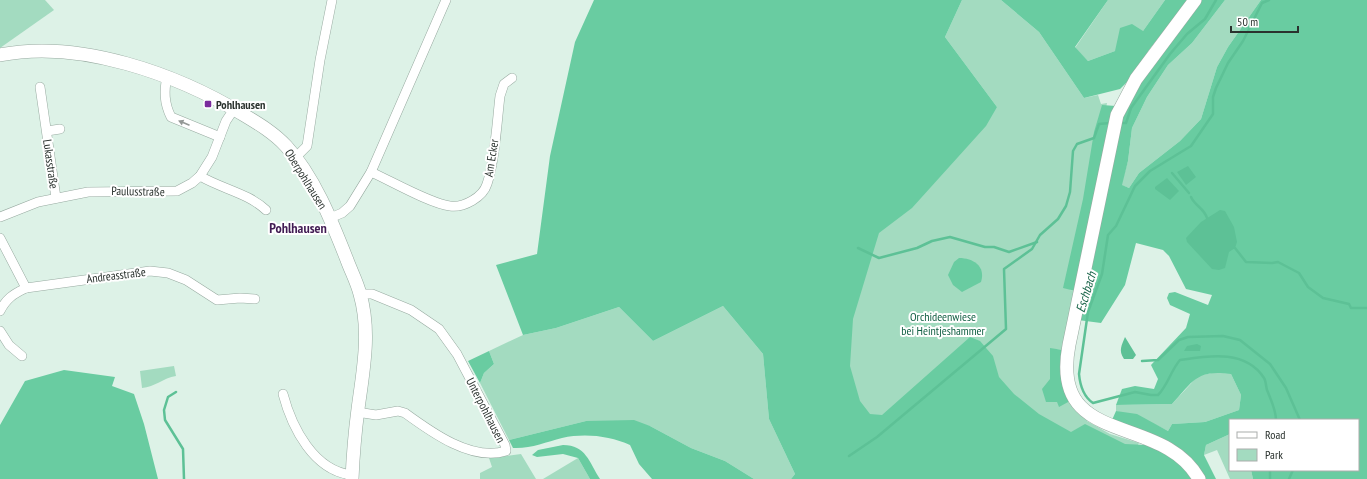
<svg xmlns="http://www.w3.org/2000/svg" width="1367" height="479" font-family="'PT Sans Narrow',sans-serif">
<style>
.green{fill:#a3dbc0}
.forest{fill:#69cca1}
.water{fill:#5dc196}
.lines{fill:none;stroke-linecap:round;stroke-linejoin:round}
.stream{stroke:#5dc196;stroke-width:2.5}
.street-casing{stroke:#97aaa0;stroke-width:10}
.secondary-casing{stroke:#97aaa0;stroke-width:14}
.street{stroke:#fff;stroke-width:9}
.secondary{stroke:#fff;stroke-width:13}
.oneway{fill:#949896}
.poi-dot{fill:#7a2c9d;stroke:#fff;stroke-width:1.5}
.labels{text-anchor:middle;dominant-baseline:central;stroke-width:4;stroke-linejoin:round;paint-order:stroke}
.poi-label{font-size:12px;font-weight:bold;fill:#2a322e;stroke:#fff;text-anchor:start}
.street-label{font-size:12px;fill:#2a322e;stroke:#fff}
.park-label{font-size:12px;fill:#115f43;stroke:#fff}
.water-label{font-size:13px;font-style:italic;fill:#186448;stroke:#fff}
.quarter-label{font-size:14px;font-weight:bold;fill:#411c53;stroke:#fff}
</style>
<rect width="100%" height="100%" fill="#ddf2e7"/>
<!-- green -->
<g class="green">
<polygon points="0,0 45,0 54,10 0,48"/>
<polygon points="962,0 1001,0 1039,32 1084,98 1098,95 1101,104 1107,103 1070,290 1075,291 1063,350 1055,349 1059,384 1070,401 1088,419 1087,421 1110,434 1139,443 1138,445 869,479 864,430 627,184 997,107 945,37"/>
<polygon points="1108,0 1165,0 1143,31 1115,51 1088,61 1075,48"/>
<polygon points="1225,0 1261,0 1228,47 1217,67 1201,119 1180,141 1139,173 1129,188 1121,185 1128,161 1132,128 1147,97 1168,65 1192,43"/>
<polygon points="723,306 763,354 769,419 795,474 791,479 754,479 725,461 691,448 650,426 586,421 509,440 480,383 484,373 494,364 489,351 523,335 556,328 619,307 653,341"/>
<path d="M 174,366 L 176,376 C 163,378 155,387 142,388 L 140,371 Z"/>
<polygon points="1216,372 1231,374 1241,395 1239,410 1205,422 1172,424 1168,431 1156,425 1116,411 1116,405 1172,404 1198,376"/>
<polygon points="1230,434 1230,470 1251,470 1253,479 1230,479 1217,450 1204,455 1206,445"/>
<polygon points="521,454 536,479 480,479 480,473 492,467 489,458"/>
<polygon points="578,458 590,479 543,479"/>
</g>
<!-- forest -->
<g class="forest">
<polygon points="594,0 962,0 945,37 997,107 986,126 912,208 879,233 853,319 850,366 860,401 870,414 882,415 970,337 980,341 993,356 999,377 1014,394 1039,414 1071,432 1085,424 1125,444 1146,445 1175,458 1192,479 791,479 795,474 769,419 763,354 723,306 653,341 619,307 556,328 523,335 496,265 537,254 550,156 575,42"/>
<polygon points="1001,0 1108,0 1075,47 1088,61 1115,51 1120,28 1132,24 1143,31 1165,0 1188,0 1149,50 1130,79 1120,89 1084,98 1039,32"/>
<path d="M 1201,0 L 1225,0 L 1192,43 L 1168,65 L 1147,97 L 1132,128 L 1128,161 L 1122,185 L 1129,188 L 1139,173 L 1180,141 L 1201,119 L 1217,67 L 1228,47 L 1261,0 L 1367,0 L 1367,479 L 1253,479 L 1251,470 L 1358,470 L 1358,420 L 1230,420 L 1230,434 L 1206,445 L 1204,455 L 1216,479 L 1206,479 C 1188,442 1147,432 1112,420 L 1116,411 L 1137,414 L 1168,431 L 1172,424 L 1205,422 L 1239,410 L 1241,395 L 1231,374 C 1197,369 1193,381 1172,404 L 1116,405 L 1122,389 L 1135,386 L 1154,389 L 1158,379 L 1151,365 L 1186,328 L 1190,314 L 1170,305 L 1167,298 L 1169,293 L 1175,292 L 1208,305 L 1212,295 L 1186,289 L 1169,256 L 1163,250 L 1136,243 L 1125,285 L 1101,323 L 1078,320 L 1114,142 L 1129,99 Z"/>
<polygon points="1102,105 1116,106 1075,291 1063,288 1083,199 1094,132"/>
<path d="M 959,258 C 973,258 986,266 981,282 L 962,292 L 953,285 L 948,275 L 954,262 Z"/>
<polygon points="1050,348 1063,350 1063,381 1070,401 1059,407 1057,402 1046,402 1042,389 1050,379"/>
<polygon points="489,351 494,364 484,373 480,383 468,361"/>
<polygon points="64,370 115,377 112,386 134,394 144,424 158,479 0,479 0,425 25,381"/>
<path d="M 634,420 L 650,426 L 691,448 L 725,461 L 754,479 L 652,479 L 639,464 L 630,445 C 610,436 585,433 562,438 C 546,442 530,449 513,448 L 509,440 L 586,421 Z"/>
<path d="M 563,445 C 586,445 589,462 600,479 L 590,479 L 578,458 L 563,454 L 537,457 L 532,455 L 538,450 Z"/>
</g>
<!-- water -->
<g class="water">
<polygon points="1188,166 1196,177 1186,185 1177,172"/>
<polygon points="1167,178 1179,191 1170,200 1155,189 1155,187"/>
<polygon points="1220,210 1225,211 1234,227 1237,242 1235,248 1229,252 1225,268 1219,270 1212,269 1187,242 1186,238 1201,222"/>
<path d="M 1125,337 L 1136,355 L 1133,359 L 1124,359 C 1118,350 1122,345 1125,337 Z"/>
<polygon points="1197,344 1201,346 1200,351 1184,351 1187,346"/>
</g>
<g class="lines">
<!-- stream -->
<g class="stream">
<path d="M 1269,0 L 1262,3 L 1243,41 L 1228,63 L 1216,88 L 1213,97 L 1213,114 L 1191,146 L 1150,171 L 1135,186 L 1116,226 L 1108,235 L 1102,274 L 1088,312 L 1079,374 C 1080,385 1084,397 1093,403 L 1135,392 L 1151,395 L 1158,395 C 1168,385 1171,370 1180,360 C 1208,356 1245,349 1264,378 C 1266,381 1266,387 1267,390 C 1271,400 1276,410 1276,420"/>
<polyline points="1120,123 1126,123 1131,108 1170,54 1187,34 1205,19 1216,0"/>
<polyline points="1172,173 1189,193"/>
<path d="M 1191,197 C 1195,206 1204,208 1207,218"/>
<polyline points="858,248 879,258 917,248 932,241 950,237 985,247 994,247 1009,252 1037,242"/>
<polyline points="1235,248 1246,262 1272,263 1278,262 1299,273 1308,287 1323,298 1349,304 1351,308 1367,308"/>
<polyline points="1142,361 1158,360 1179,340 1188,337 1223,336 1240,340 1270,364 1286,388 1300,420"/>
<polyline points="176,392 168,397 164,410 165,420 183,449 184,479"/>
<polyline points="849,456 877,437 1006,329 1004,269 1032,249 1040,235 1058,219 1066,206 1070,192 1073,151 1077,144 1094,138 1099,124 1110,123"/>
<polyline points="1270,470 1270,479"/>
<polyline points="1289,479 1293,470"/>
</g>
<defs>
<g id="street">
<path d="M 167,76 C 164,91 164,103 171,117 L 220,137"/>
<polyline points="40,87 56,198"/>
<polyline points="47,131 60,129"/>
<polyline points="296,157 307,146 320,60 332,0"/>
<path d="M 371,172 C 391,181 431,204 450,206 C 464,208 483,197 487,184 C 495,161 497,121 500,96 L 504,84 L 512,78"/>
<path d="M 200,176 C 222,189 248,193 266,210"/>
<polyline points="0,217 38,202 88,192 177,191 192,183 200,176 212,157 226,121 234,109"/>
<polyline points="330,218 342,213 350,206 371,172 446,0"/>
<polyline points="0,238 26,288"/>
<path d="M 0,311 C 6,299 13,294 26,288 L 150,271 L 168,273 L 186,280 L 217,300 L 240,298 L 255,299"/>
<polyline points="0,331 9,345 22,356"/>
<path d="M 283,394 C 292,428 314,471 352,475"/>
<path d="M 357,412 L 376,415 L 398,411 L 405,413 C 431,432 472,462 506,451 L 505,445 L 457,354 L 439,329 L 411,310 L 372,294 L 360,294"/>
</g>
<g id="secondary">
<path d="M 1195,0 L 1136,79 L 1117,115 L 1069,345 C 1049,449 1162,412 1199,479"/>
<path d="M 0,55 C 79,39 177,74 244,115 C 259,124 274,133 286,146 C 314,176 332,222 347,260 C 351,271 357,282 360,294 C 371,332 363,371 358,409 C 355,432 353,456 352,479"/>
</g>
</defs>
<!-- street casing -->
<use href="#street" class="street-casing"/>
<!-- secondary casing -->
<use href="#secondary" class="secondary-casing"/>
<!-- street -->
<use href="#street" class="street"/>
<!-- secondary -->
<use href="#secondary" class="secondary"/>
</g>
<!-- one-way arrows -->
<defs><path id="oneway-solid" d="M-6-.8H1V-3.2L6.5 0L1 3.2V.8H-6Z"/></defs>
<use class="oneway" href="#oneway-solid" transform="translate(184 123) rotate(-157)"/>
<!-- markers -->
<rect class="poi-dot" x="204" y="100" width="8" height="8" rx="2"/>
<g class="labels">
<!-- poi labels -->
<g class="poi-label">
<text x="216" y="104">Pohlhausen</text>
</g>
<!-- street labels -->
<g class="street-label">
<text transform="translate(491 158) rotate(-81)">Am Ecker</text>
<text transform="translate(51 164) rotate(82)">Lukasstraße</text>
<text transform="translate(306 179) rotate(58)">Oberpohlhausen</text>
<text transform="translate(138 191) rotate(1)">Paulusstraße</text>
<text transform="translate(116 275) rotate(-7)">Andreasstraße</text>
<text transform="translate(486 410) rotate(63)">Unterpohlhausen</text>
</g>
<!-- park labels -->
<g class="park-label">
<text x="943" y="316">Orchideenwiese<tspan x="943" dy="14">bei Heintjeshammer</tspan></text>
</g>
<!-- water labels -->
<g class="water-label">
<text transform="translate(1086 292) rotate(-73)">Eschbach</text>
</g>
<!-- quarter labels -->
<g class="quarter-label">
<text x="298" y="228">Pohlhausen</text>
</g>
</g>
<!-- legend -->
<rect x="1229" y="419" width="130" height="52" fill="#ffffff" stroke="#aaadab"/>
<rect x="1237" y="432" width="20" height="6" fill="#ffffff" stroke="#aaadab"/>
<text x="1265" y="439" font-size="12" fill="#2a322e">Road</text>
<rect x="1237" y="449" width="20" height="12" fill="#a3dbc0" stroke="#aaadab"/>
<text x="1265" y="459" font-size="12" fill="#2a322e">Park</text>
<!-- scale -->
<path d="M1231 26v6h67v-6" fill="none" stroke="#2a322e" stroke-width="2"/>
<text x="1237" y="26" font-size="12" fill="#2a322e" stroke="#ffffff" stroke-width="3" paint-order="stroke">50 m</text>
</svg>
